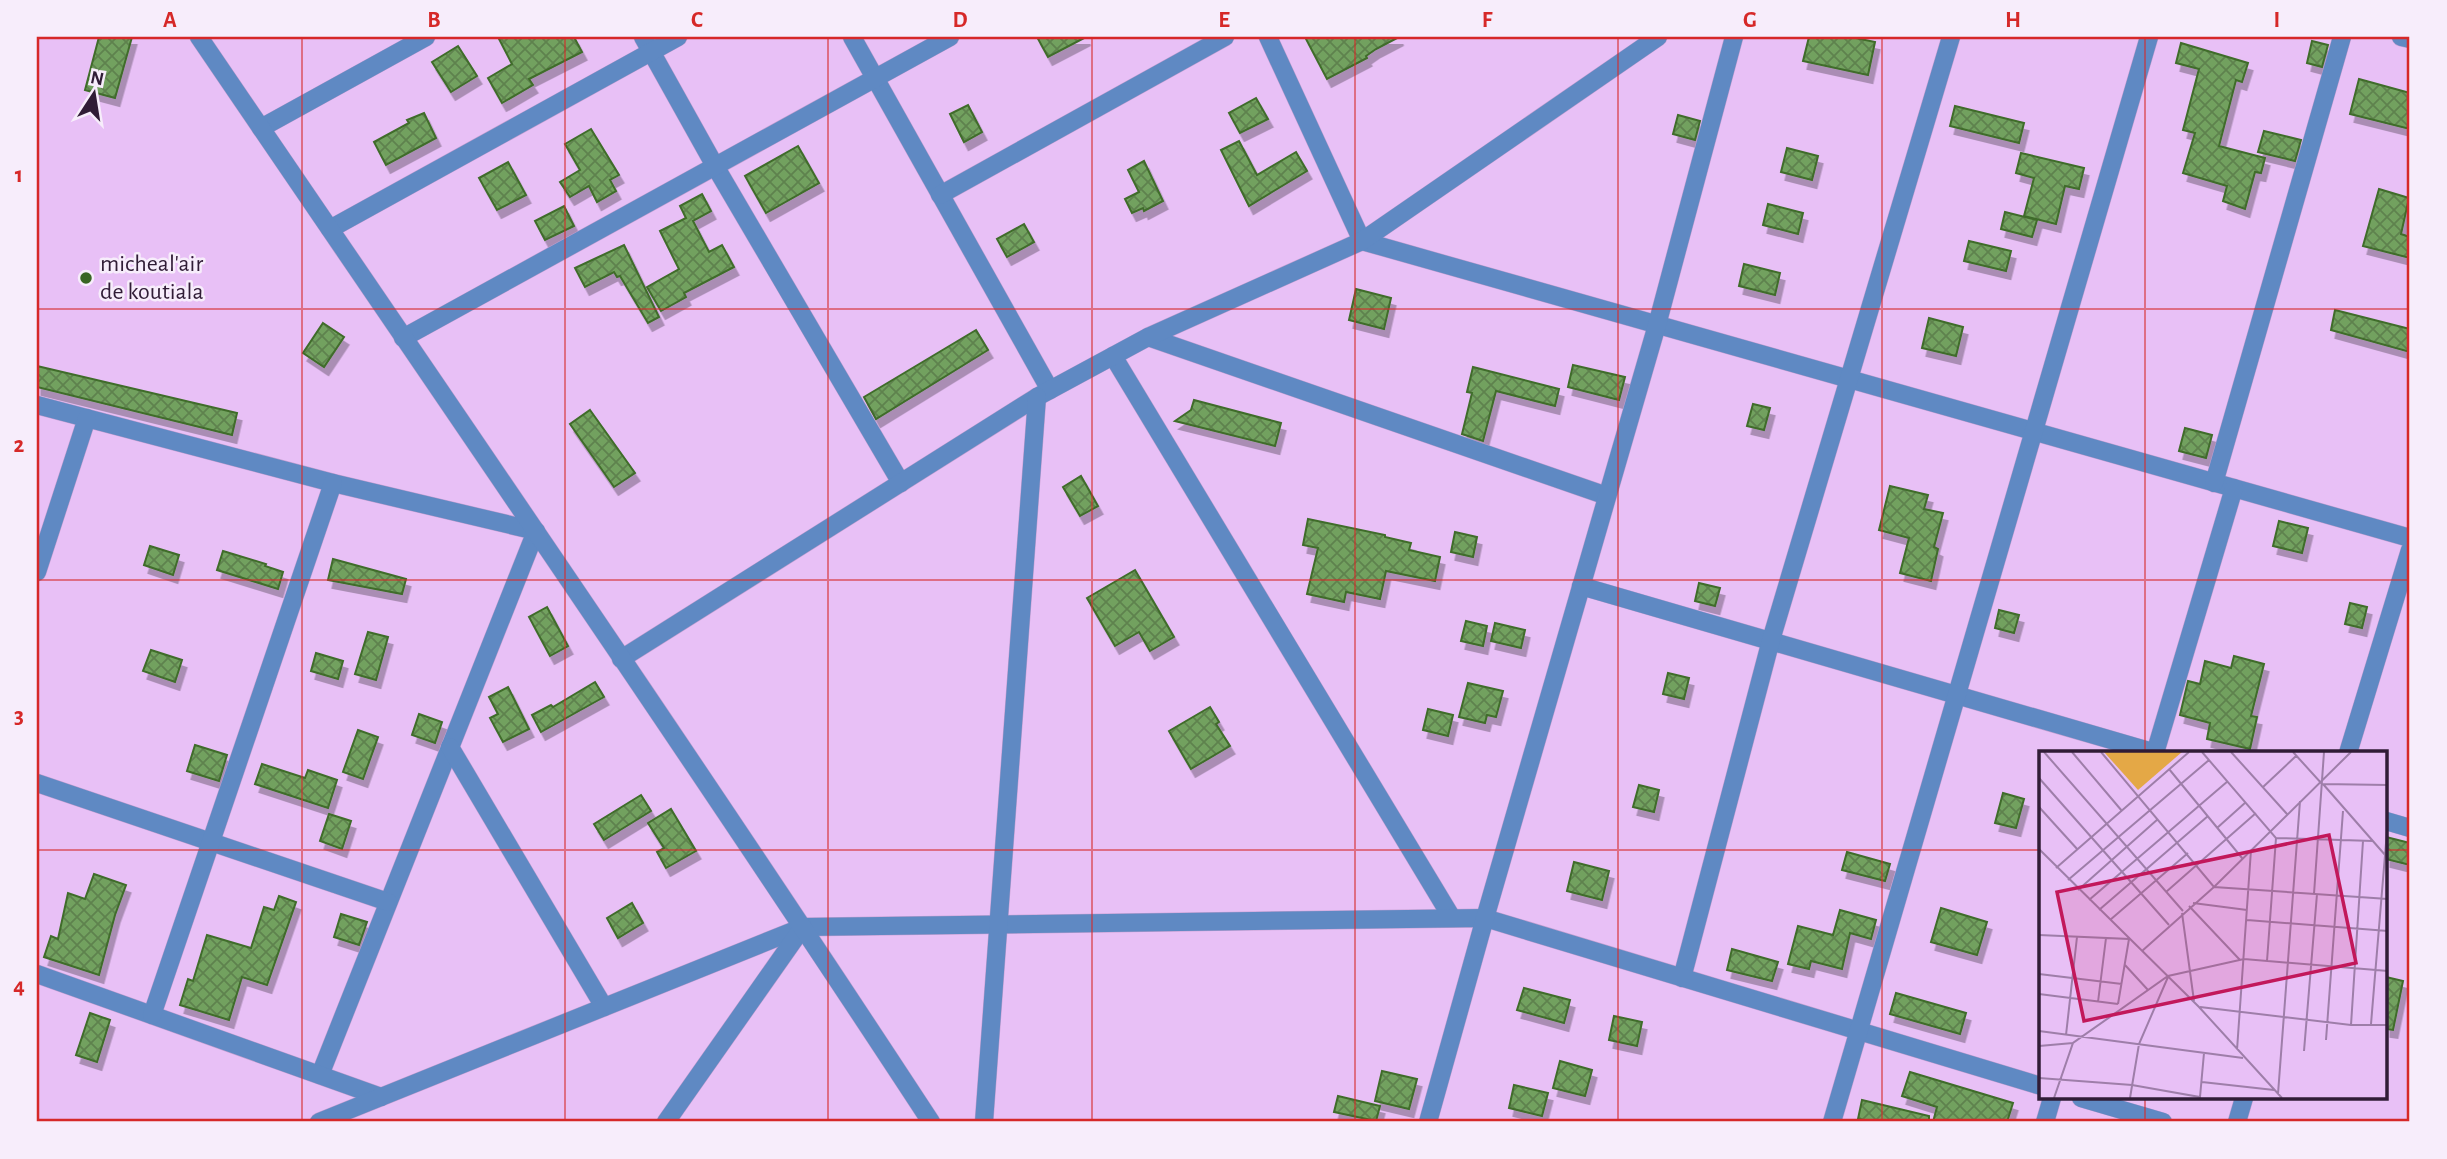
<svg xmlns="http://www.w3.org/2000/svg" width="2447" height="1159" font-family="'Alegreya Sans',sans-serif">
<style>
.building{fill:url(#building-cross-hatch);stroke:#3f6c2b;stroke-width:2;filter:url(#shadow)}
.lines{fill:none;stroke-linecap:round;stroke-linejoin:round}
.minor-casing{stroke:#c39fd0;stroke-width:19}
.tertiary-casing{stroke:#c39fd0;stroke-width:19}
.minor{stroke:#5f89c3;stroke-width:18}
.tertiary{stroke:#5f89c3;stroke-width:18}
.grid{fill:none;stroke:#d62828;stroke-width:2;stroke-opacity:0.55}
.poi-dot{fill:#396524;stroke:#f7edfb;stroke-width:2.5}
.labels{text-anchor:middle;dominant-baseline:central;stroke-width:5;stroke-linejoin:round;paint-order:stroke}
.poi-label{font-size:24px;fill:#301c36;stroke:#f7edfb;text-anchor:start}
.inset-road{fill:none;stroke:#9e7ea9;stroke-width:2}
.view{fill:#c2185b;fill-opacity:0.15;stroke:#c2185b;stroke-width:3.5}
.inset-edge{fill:none;stroke:#301c36;stroke-width:3.5}
.neatline{fill:none;stroke:#d62828;stroke-width:2.5}
.grid-label{font-size:23px;text-anchor:middle;font-weight:bold;fill:#d62828}
</style>
<defs>
<pattern id="building-cross-hatch" width="8" height="8" patternUnits="userSpaceOnUse" patternTransform="scale(1.75)"><rect width="8" height="8" fill="#72a15e"/><path d="M0 0l8 8M0 8l8-8" fill="none" stroke="#5e824e"/></pattern>
<filter id="shadow"><feDropShadow dx="4.5" dy="8" stdDeviation="0" flood-color="#0004"/></filter>
</defs>
<rect width="100%" height="100%" fill="#e8c0f6"/>
<!-- building -->
<g class="building">
<polygon points="99,37 132,37 115,98 85,90"/>
<polygon points="498,37 574,37 582,52 529,79 533,85 502,103 488,78 512,64"/>
<polygon points="1037,37 1086,37 1048,57"/>
<polygon points="1305,37 1399,37 1376,49 1366,56 1367,58 1327,79"/>
<polygon points="1809,37 1851,37 1875,42 1868,75 1803,61"/>
<polygon points="2312,41 2328,45 2322,67 2307,63"/>
<polygon points="2181,43 2248,63 2242,82 2236,80 2219,146 2265,158 2261,173 2255,172 2245,209 2223,201 2227,186 2183,173 2195,133 2183,130 2199,69 2176,63"/>
<polygon points="458,46 477,76 451,92 432,62"/>
<polygon points="2359,79 2410,93 2410,129 2350,114"/>
<polygon points="1256,98 1268,119 1240,133 1229,113"/>
<polygon points="968,105 982,132 964,142 950,114"/>
<polygon points="1955,106 2024,123 2019,143 1950,126"/>
<polygon points="424,113 436,138 386,165 374,142 409,123 407,120"/>
<polygon points="1678,115 1700,121 1695,140 1673,134"/>
<polygon points="591,129 619,175 610,180 616,191 597,202 589,186 570,197 560,182 580,170 565,144"/>
<polygon points="2264,131 2301,140 2295,161 2258,152"/>
<polygon points="1239,141 1257,175 1296,152 1307,171 1249,206 1221,150"/>
<polygon points="798,146 819,183 766,213 745,176"/>
<polygon points="1787,148 1818,156 1812,180 1781,172"/>
<polygon points="2021,153 2084,168 2079,189 2065,186 2056,224 2024,216 2034,178 2016,173"/>
<polygon points="1144,161 1163,201 1144,211 1143,208 1132,213 1125,199 1139,192 1128,170"/>
<polygon points="508,162 526,195 497,210 479,178"/>
<polygon points="2379,189 2409,198 2401,234 2410,237 2410,258 2363,246"/>
<polygon points="702,194 711,211 693,221 709,252 722,245 734,267 684,293 686,297 661,311 647,287 679,269 660,231 686,218 680,206"/>
<polygon points="1768,204 1803,213 1798,234 1763,225"/>
<polygon points="564,206 574,226 545,240 535,221"/>
<polygon points="2005,212 2037,220 2032,237 2001,229"/>
<polygon points="1024,224 1034,242 1007,257 997,239"/>
<polygon points="1969,241 2011,251 2006,271 1964,261"/>
<polygon points="624,245 659,317 648,323 620,276 617,277 614,272 585,287 575,268"/>
<polygon points="1744,264 1780,273 1775,295 1739,286"/>
<polygon points="1356,289 1391,298 1384,329 1349,320"/>
<polygon points="2335,310 2410,329 2410,352 2331,330"/>
<polygon points="1929,318 1963,327 1956,356 1922,348"/>
<polygon points="323,323 344,337 324,367 303,353"/>
<polygon points="976,330 988,350 876,419 864,397"/>
<polygon points="1573,365 1625,377 1619,400 1568,387"/>
<polygon points="37,366 237,413 232,435 37,387"/>
<polygon points="1473,367 1559,389 1555,406 1496,391 1483,441 1462,434 1472,393 1467,392"/>
<polygon points="1194,400 1281,423 1275,446 1175,421 1191,410"/>
<polygon points="1753,404 1770,408 1764,430 1747,426"/>
<polygon points="590,410 635,473 614,487 570,424"/>
<polygon points="2185,428 2212,435 2206,458 2179,451"/>
<polygon points="1081,476 1098,506 1080,516 1063,487"/>
<polygon points="1890,486 1928,495 1924,509 1943,513 1934,547 1938,549 1931,581 1900,573 1909,538 1879,530"/>
<polygon points="1308,519 1385,535 1385,537 1411,543 1409,550 1440,557 1435,581 1386,571 1380,599 1346,592 1344,602 1307,594 1318,548 1303,545"/>
<polygon points="2279,521 2308,528 2302,553 2273,546"/>
<polygon points="1455,532 1477,537 1473,557 1451,552"/>
<polygon points="150,546 179,555 173,575 144,565"/>
<polygon points="223,551 266,564 265,566 283,572 278,589 217,570"/>
<polygon points="333,559 406,579 402,594 328,580"/>
<polygon points="1135,570 1174,637 1150,651 1139,632 1115,646 1087,598"/>
<polygon points="1699,583 1720,588 1715,606 1695,601"/>
<polygon points="2350,603 2367,607 2362,628 2345,624"/>
<polygon points="547,607 568,646 550,656 529,617"/>
<polygon points="1999,610 2019,615 2014,633 1995,628"/>
<polygon points="1466,621 1487,626 1483,646 1461,641"/>
<polygon points="1495,623 1525,630 1521,648 1491,641"/>
<polygon points="368,632 388,637 376,680 355,674"/>
<polygon points="151,650 182,660 175,682 143,671"/>
<polygon points="316,653 343,661 338,679 311,671"/>
<polygon points="2234,656 2264,664 2251,716 2257,717 2250,749 2207,739 2210,723 2180,715 2188,681 2200,684 2205,661 2231,668"/>
<polygon points="1668,673 1689,678 1684,699 1663,694"/>
<polygon points="595,682 604,697 541,732 532,715 551,705 553,707"/>
<polygon points="1468,683 1503,691 1496,717 1487,715 1485,723 1459,717"/>
<polygon points="508,687 529,729 503,742 490,718 498,714 489,697"/>
<polygon points="1210,707 1219,722 1216,724 1230,746 1191,769 1169,731"/>
<polygon points="1428,709 1453,715 1448,736 1423,730"/>
<polygon points="419,714 442,722 435,743 412,735"/>
<polygon points="358,730 378,737 363,779 343,772"/>
<polygon points="195,745 227,755 219,781 187,771"/>
<polygon points="262,764 305,778 308,770 337,780 328,808 255,784"/>
<polygon points="1639,785 1659,790 1654,812 1633,807"/>
<polygon points="2003,793 2024,799 2016,828 1995,823"/>
<polygon points="641,795 651,811 604,840 594,824"/>
<polygon points="671,809 696,851 666,868 657,852 664,848 648,823"/>
<polygon points="329,814 351,821 342,849 320,841"/>
<polygon points="2386,837 2410,843 2410,865 2386,859"/>
<polygon points="1847,852 1890,864 1885,881 1842,870"/>
<polygon points="1574,862 1609,871 1602,900 1567,891"/>
<polygon points="94,874 126,885 115,915 99,975 44,957 51,936 58,939 68,893 85,899"/>
<polygon points="279,896 296,902 267,985 242,977 229,1020 180,1005 188,979 193,981 207,935 251,948 264,907 274,910"/>
<polygon points="632,903 643,923 618,938 607,918"/>
<polygon points="1941,908 1987,922 1977,955 1931,942"/>
<polygon points="1840,910 1876,920 1871,939 1850,933 1842,969 1811,961 1809,969 1788,964 1798,926 1833,935"/>
<polygon points="341,914 367,922 359,945 334,937"/>
<polygon points="1732,949 1778,962 1772,981 1727,970"/>
<polygon points="2386,977 2403,981 2393,1030 2386,1029"/>
<polygon points="1524,988 1570,1000 1564,1023 1517,1010"/>
<polygon points="1896,993 1966,1013 1960,1034 1890,1014"/>
<polygon points="90,1013 110,1020 97,1062 76,1055"/>
<polygon points="1614,1016 1642,1022 1637,1046 1609,1040"/>
<polygon points="1560,1061 1592,1070 1585,1096 1553,1088"/>
<polygon points="1382,1071 1417,1079 1409,1109 1375,1101"/>
<polygon points="1910,1072 2013,1103 2007,1122 1933,1122 1937,1107 1902,1096"/>
<polygon points="1514,1085 1548,1093 1542,1116 1509,1108"/>
<polygon points="1338,1096 1380,1106 1376,1121 1334,1112"/>
<polygon points="1862,1100 1929,1116 1929,1122 1874,1122 1858,1119"/>
</g>
<g class="lines">
<defs>
<g id="minor">
<polyline points="643,37 715,166 901,483"/>
<polyline points="852,37 1050,390"/>
<polyline points="1268,37 1362,241 2410,538"/>
<polyline points="2401,37 2410,39"/>
<polyline points="261,128 426,37"/>
<polyline points="940,195 1225,37"/>
<polyline points="330,229 678,37"/>
<polyline points="1148,337 1607,496"/>
<polyline points="403,338 950,37"/>
<polyline points="1113,356 1452,918"/>
<polyline points="37,405 333,483 536,531 320,1075"/>
<polyline points="2214,483 2342,37"/>
<polyline points="37,572 87,418"/>
<polyline points="1581,586 2156,753"/>
<polyline points="621,659 1037,397 1148,337 1362,241 1658,37"/>
<polyline points="450,747 604,1007"/>
<polyline points="2155,753 2234,488"/>
<polyline points="2348,753 2410,550"/>
<polyline points="37,783 388,902"/>
<polyline points="2386,821 2410,828"/>
<polyline points="37,974 381,1097"/>
<polyline points="1682,978 1771,640 1951,37"/>
<polyline points="152,1015 333,483"/>
<polyline points="2081,1098 2163,1122"/>
<polyline points="319,1122 803,927 1485,918 2041,1086"/>
<polyline points="666,1122 803,927"/>
<polyline points="984,1122 1037,397"/>
<polyline points="1428,1122 1485,918 1657,325 1734,37"/>
<polyline points="1832,1122 2149,37"/>
<polyline points="2045,1122 2052,1098"/>
<polyline points="2237,1122 2244,1098"/>
</g>
<path id="tertiary" d="M 199,37 C 444,397 692,757 931,1122"/>
</defs>
<!-- minor casing -->
<use href="#minor" class="minor-casing"/>
<!-- tertiary casing -->
<use href="#tertiary" class="tertiary-casing"/>
<!-- minor -->
<use href="#minor" class="minor"/>
<!-- tertiary -->
<use href="#tertiary" class="tertiary"/>
</g>
<!-- grid -->
<path class="grid" d="M 302,37 L 302,1122M 565,37 L 565,1122M 828,37 L 828,1122M 1092,37 L 1092,1122M 1355,37 L 1355,1122M 1618,37 L 1618,1122M 1882,37 L 1882,1122M 2145,37 L 2145,753M 37,309 L 2410,309M 37,580 L 2410,580M 37,850 L 2041,850M 2386,850 L 2410,850M 2145,1098 L 2145,1122"/>
<!-- markers -->
<circle class="poi-dot" cx="86" cy="278" r="7"/>
<g class="labels">
<!-- poi labels -->
<g class="poi-label">
<text x="100" y="264">micheal'air<tspan x="100" dy="28">de koutiala</tspan></text>
</g>
</g>
<!-- overview -->
<g transform="translate(2039 751)">
<rect width="348" height="348" fill="#e8c0f6"/>
<path d="M 65,1 L 143,1 L 99,39 Z" fill="#e4a846"/>
<path class="inset-road" d="M 5,1 L 144,160M 33,1 L 83,60M 62,1 L 175,136 L 349,148M 163,1 L 237,87 L 228,210M 192,1 L 248,63M 254,1 L 283,33 L 349,34M 130,18 L 203,107M 0,27 L 130,174M 284,33 L 347,105M 224,36 L 257,5M 0,56 L 39,99M 178,77 L 207,51M 237,87 L 334,90M 0,98 L 160,256 L 243,347M 17,117 L 150,1M 29,129 L 170,9M 39,139 L 119,68M 127,141 L 217,62M 275,143 L 285,1M 50,149 L 189,30M 154,152 L 208,159M 150,155 L 201,209M 60,159 L 169,65M 143,162 L 155,250M 71,169 L 149,102M 208,169 L 349,180M 0,184 L 90,188 L 79,253M 103,200 L 175,136 L 312,1M 86,214 L 109,239M 0,223 L 83,233M 0,243 L 79,253M 59,251 L 67,187M 161,256 L 312,274 L 349,274M 332,273 L 349,68M 312,274 L 324,90M 0,280 L 204,307M 27,284 L 38,186M 287,289 L 304,60M 0,295 L 34,292M 198,299 L 212,99M 265,300 L 278,143M 0,327 L 93,334 L 161,346 L 165,302M 163,331 L 235,339M 239,343 L 261,50M 15,347 L 34,292 L 129,225 L 205,208 L 349,220M 91,347 L 100,293 L 129,226"/>
<path class="view" d="M 290,84 L 317,212 L 45,270 L 18,141 Z"/>
<rect width="348" height="348" class="inset-edge"/>
</g>
<!-- border -->
<rect width="2447" height="1159" fill="none" stroke="#f7edfb" stroke-width="77"/>
<!-- north arrow -->
<g transform="translate(94 94) rotate(12)" stroke="#f7edfb" stroke-width="5" paint-order="stroke">
<path d="M0-5L12 26L0 18L-12 26Z" fill="#301c36"/>
<text y="-10" font-size="19" font-weight="bold" text-anchor="middle" fill="#301c36">N</text>
</g>
<rect x="38" y="38" width="2370" height="1082" class="neatline"/>
<g class="grid-label">
<text x="170" y="27">A</text>
<text x="434" y="27">B</text>
<text x="697" y="27">C</text>
<text x="960" y="27">D</text>
<text x="1224" y="27">E</text>
<text x="1487" y="27">F</text>
<text x="1750" y="27">G</text>
<text x="2013" y="27">H</text>
<text x="2277" y="27">I</text>
<text x="19" y="182">1</text>
<text x="19" y="452">2</text>
<text x="19" y="723">3</text>
<text x="19" y="993">4</text>
</g>
</svg>
